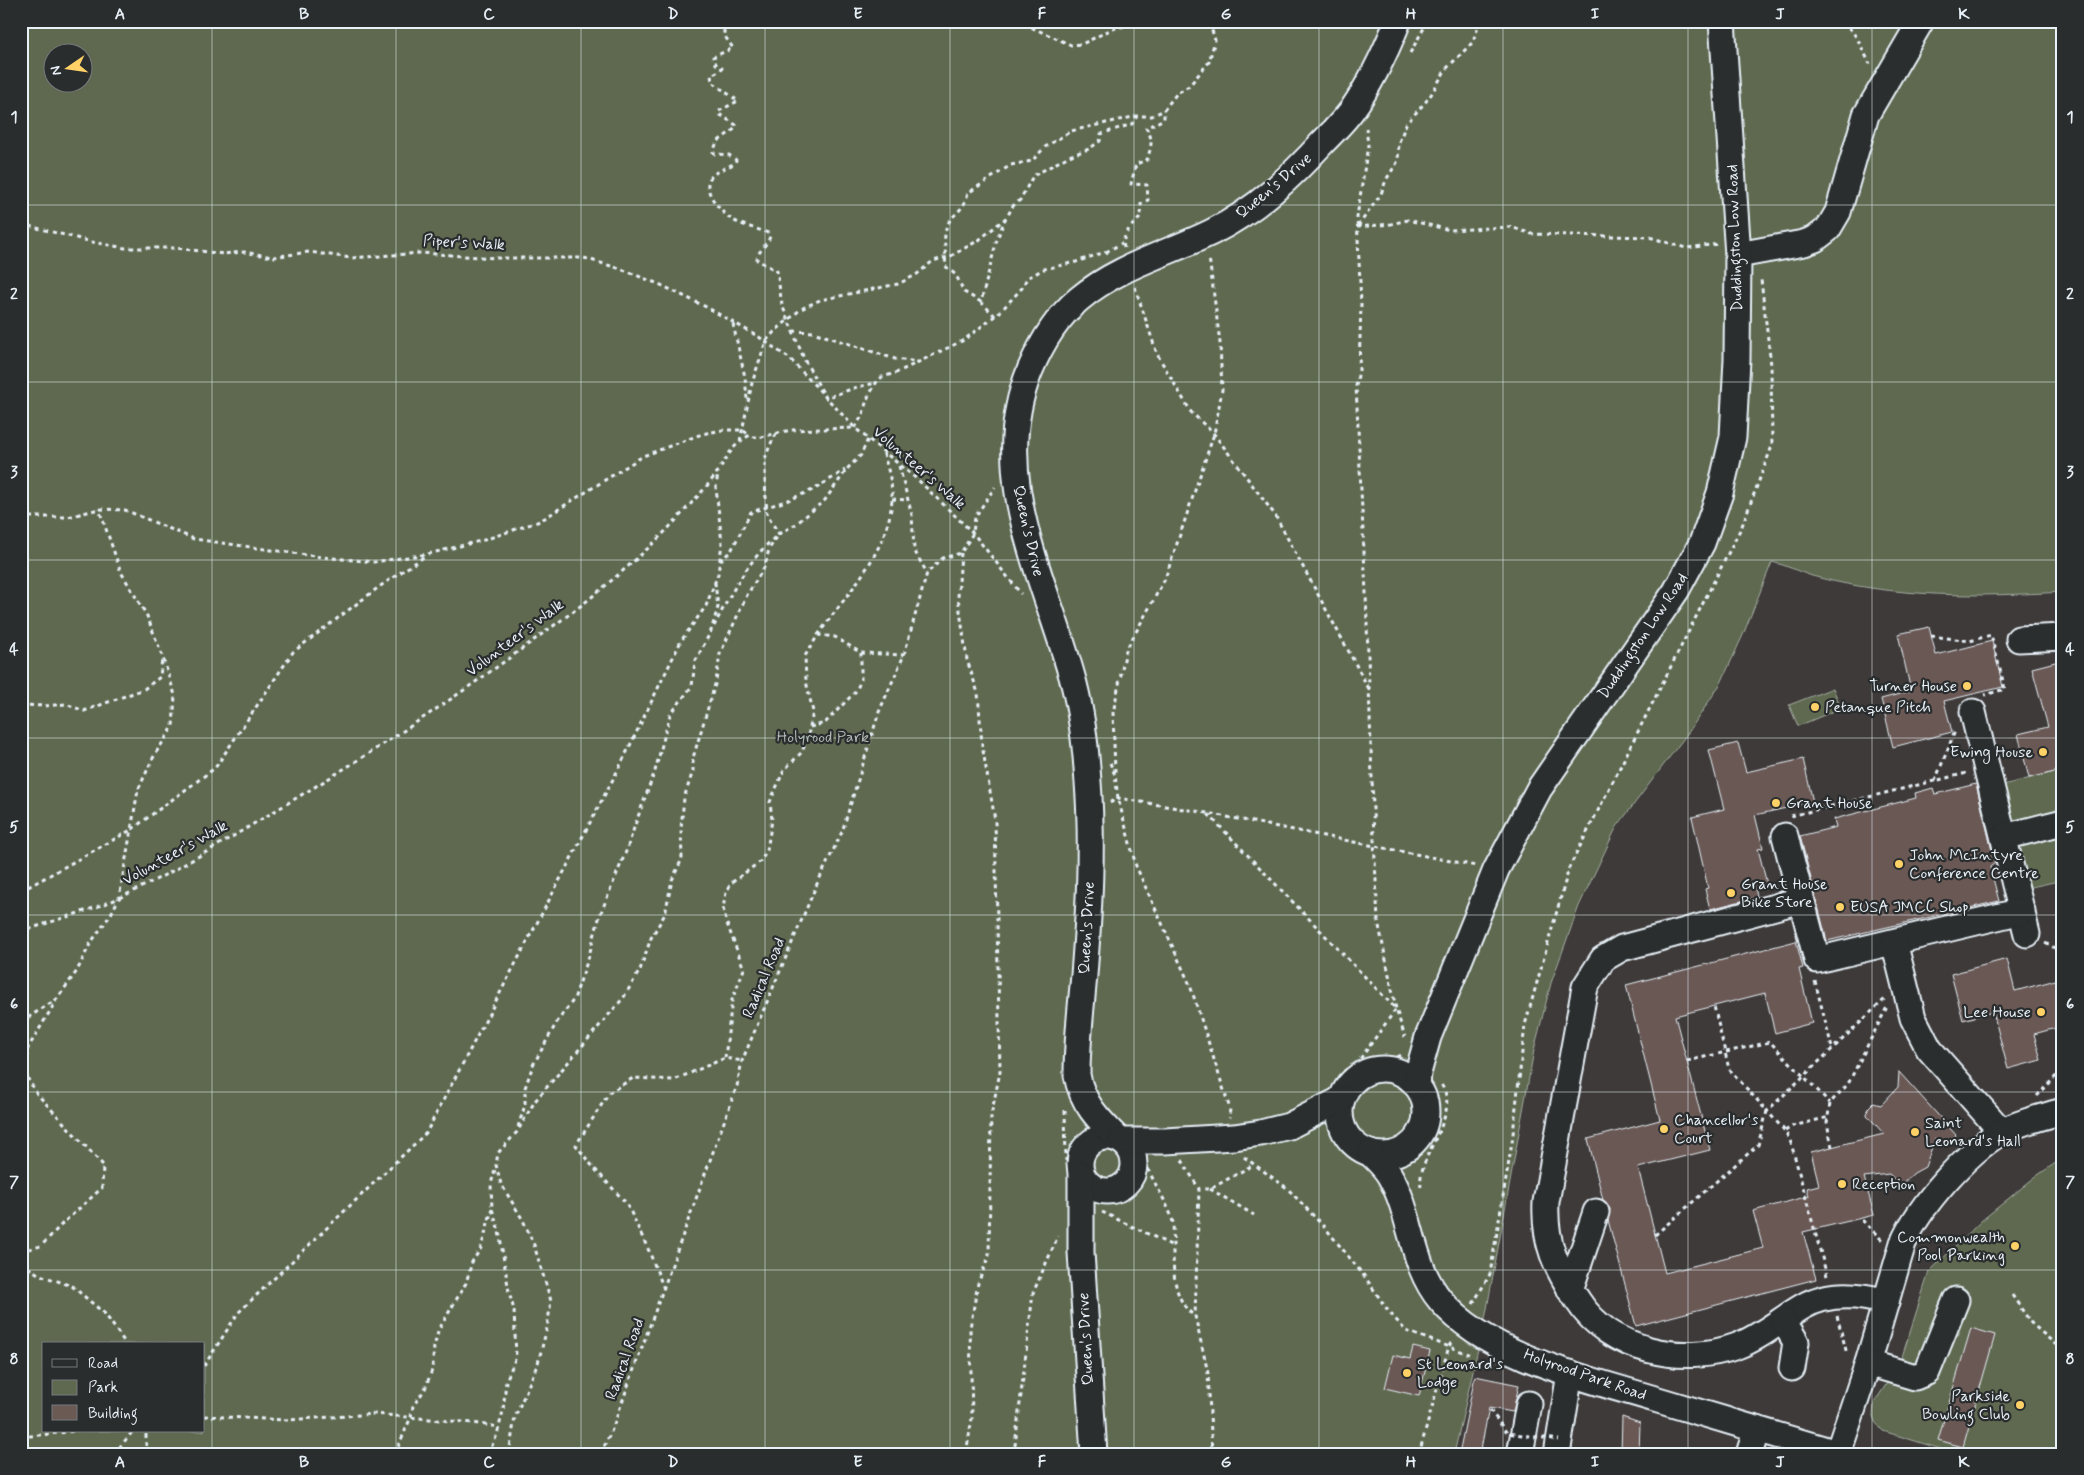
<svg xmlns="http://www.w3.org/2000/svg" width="2084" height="1475" font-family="Mynerve,sans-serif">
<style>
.green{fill:#5f6950;stroke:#a4ada4;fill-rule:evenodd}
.building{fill:#6b5954;stroke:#e8f1f8}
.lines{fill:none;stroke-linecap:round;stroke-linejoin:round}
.minor-casing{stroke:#e8f1f8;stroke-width:29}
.path{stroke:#e8f1f8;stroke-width:3;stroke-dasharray:4 4;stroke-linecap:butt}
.minor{stroke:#2a2d2e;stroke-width:25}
.path-bridge{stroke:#e8f1f8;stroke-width:3;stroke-dasharray:4 4;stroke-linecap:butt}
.grid{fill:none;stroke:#e8f1f8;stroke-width:1;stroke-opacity:0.55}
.poi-dot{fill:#ffd166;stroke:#2a2d2e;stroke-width:2}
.labels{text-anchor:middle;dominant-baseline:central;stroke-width:4.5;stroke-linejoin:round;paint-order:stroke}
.street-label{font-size:16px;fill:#e8f1f8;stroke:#2a2d2e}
.poi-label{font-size:16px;fill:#e8f1f8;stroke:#2a2d2e;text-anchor:start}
.park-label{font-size:16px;fill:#b1bbb5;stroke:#2a2d2e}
.neatline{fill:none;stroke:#e8f1f8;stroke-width:2}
.grid-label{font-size:16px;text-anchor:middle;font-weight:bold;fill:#e8f1f8}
</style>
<rect width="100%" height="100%" fill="#3e3a39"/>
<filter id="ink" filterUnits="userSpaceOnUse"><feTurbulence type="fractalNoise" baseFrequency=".02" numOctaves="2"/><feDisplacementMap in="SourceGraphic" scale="10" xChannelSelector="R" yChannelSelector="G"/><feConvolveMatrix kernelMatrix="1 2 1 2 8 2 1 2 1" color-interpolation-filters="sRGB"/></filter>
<g filter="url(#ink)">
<!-- green -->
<g class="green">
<path d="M 21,21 L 2063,21 L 2063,592 C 1979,597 1894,598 1812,576 C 1799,572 1786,565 1772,562 L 1743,635 L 1721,683 L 1690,730 L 1616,828 L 1579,906 L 1551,983 L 1534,1050 L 1486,1314 L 1454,1454 L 21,1454 ZM 52,52 L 82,52 L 82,82 L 52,82 ZM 44,1344 L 204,1344 L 204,1431 L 44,1431 Z"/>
<polygon points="1833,688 1841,708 1798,726 1789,705"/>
<polygon points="2063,770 2063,813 2011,823 1999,786"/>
<polygon points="2063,830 2063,880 2022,889 2016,845"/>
<polygon points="2063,1158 2063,1454 1957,1454 1883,1431 1875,1422 1873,1416 1874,1403 1900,1363 1929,1272 1981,1221 2035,1177"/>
</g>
<!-- building -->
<g class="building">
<polygon points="1929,627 1936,655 1992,641 2003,687 1944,701 1952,732 1893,747 1881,699 1911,691 1898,634"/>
<polygon points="2063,660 2063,770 2029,778 2018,734 2048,727 2032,668"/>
<polygon points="1738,743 1746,772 1803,759 1813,802 1755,815 1763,848 1758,849 1767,884 1755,887 1757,897 1710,909 1705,889 1708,888 1692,817 1724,809 1709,750"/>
<polygon points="1976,784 1995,863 1990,867 1999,901 1827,941 1800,836 1836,827 1834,819 1916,798 1915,793 1933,788 1935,794"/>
<polygon points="1796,941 1803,968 1799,969 1812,1023 1775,1033 1765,993 1675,1016 1710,1150 1638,1168 1665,1273 1763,1248 1753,1211 1809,1196 1807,1188 1819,1185 1811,1152 1884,1134 1867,1115 1868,1108 1873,1103 1881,1105 1898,1087 1899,1072 1956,1135 1945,1147 1935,1139 1925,1167 1914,1173 1901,1185 1889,1174 1864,1177 1874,1215 1803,1232 1816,1279 1636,1326 1608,1220 1610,1209 1603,1200 1588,1139 1660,1120 1626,985"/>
<polygon points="2007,959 2015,991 2063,978 2063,1026 2034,1034 2041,1060 2008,1069 1993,1012 1963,1020 1951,974"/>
<polygon points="1971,1328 1995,1335 1963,1447 1938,1440"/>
<polygon points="1413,1347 1430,1351 1419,1396 1385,1388 1393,1355 1410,1359"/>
<polygon points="1475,1376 1519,1385 1516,1398 1513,1412 1489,1408 1480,1454 1459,1454"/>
<polygon points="1622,1417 1640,1423 1639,1454 1621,1454"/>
</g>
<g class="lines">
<defs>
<g id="minor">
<polyline points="1738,255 1804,243 1815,239 1828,229 1838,212 1866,115 1921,21"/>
<polyline points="2019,639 2063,637"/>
<polyline points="1973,712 2027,934"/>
<polyline points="1785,836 1817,960 2022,911"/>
<polyline points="2004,837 2063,822"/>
<path d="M 1801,900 L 1622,948 L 1603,959 L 1585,987 L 1546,1202 C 1544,1243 1556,1268 1578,1301 C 1610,1351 1683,1366 1737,1346 C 1761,1337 1780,1320 1802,1307 C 1828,1292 1858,1294 1886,1302"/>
<polyline points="1894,942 1913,1018 1929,1049 2002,1132"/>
<circle cx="1383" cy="1112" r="43"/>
<polyline points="1417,1086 1418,1073 1428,1037 1496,870 1539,789 1676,591 1702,543 1720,493 1733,437 1737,359 1738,255 1722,21"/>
<circle cx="1107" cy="1164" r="27"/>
<path d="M 1117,1138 C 1098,1119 1082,1103 1077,1075 C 1077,1042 1081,1008 1084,975 C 1089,911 1093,847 1088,782 C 1086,750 1082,715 1074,684 C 1047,581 986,477 1030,370 C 1041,344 1057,317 1079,299 C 1118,266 1167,254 1212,232 C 1256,210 1290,178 1323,142 C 1333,132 1344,121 1352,110 C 1371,83 1386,51 1398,21"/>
<polyline points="1122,1141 1165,1141 1234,1137 1261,1133 1289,1126 1342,1099"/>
<path d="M 1370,1153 C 1377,1160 1385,1167 1390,1176 C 1413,1216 1410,1264 1441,1301 C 1489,1357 1589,1379 1658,1400 C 1719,1418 1779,1436 1840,1454"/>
<polyline points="1081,1175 1081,1252 1094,1454"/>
<polyline points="1570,1290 1596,1212"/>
<polyline points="1783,1320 1796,1342 1792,1368"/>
<path d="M 1868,1363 L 1903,1243 C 1920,1205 1965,1154 2001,1132 C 2019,1122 2043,1117 2063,1111"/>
<polyline points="1838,1453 1868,1363 1915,1377 1927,1372 1956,1300"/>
<polyline points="1520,1454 1529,1404"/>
<polyline points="1557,1454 1570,1373"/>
<polyline points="1749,1454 1757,1429"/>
</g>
</defs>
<!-- minor casing -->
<use href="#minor" class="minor-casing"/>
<!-- path -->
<g class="path">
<path d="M 755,21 L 724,30 L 724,35 L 733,48 L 713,57 L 716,64 L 722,68 L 721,70 L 711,75 L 712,82 L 738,101 L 719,111 L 719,114 L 736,125 L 736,128 L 717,142 L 713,152 L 715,154 L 729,155 L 736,160 L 735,163 C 727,168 717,170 711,177 C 700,189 721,212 731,219 C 742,226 756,228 768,233 L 770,236 C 768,245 757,251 757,260 L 777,271 L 782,305 L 805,361 L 826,398 L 857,387 L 876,383"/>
<polyline points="1017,21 1071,45 1082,44 1112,29 1147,21"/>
<polyline points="1844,21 1857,38 1870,64"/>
<polyline points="1410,53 1428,21"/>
<polyline points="1366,128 1368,145 1357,217 1361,304 1359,370 1356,386 1366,593 1374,840 1378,921 1396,1009 1405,1037"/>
<polyline points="21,224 92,242 125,248 177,248 223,254 244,252 273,257 309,252 351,258 421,253 495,258 584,258 618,268 661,285 708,308 759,337 790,359 855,428 918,480 973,533 1021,594"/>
<polyline points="1358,226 1381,194 1386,180 1398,161 1399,142 1406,124 1429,98 1446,69 1472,43 1477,30 1478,21"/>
<polyline points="1357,227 1391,224 1408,220 1450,230 1511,227 1532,234 1649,237 1686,248 1718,244"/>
<path d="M 1124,248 C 1121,235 1132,225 1141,217 L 1141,204 L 1148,200 L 1147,185 L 1131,184 L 1136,164 L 1147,160 C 1151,147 1154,139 1146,128 L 1164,119 L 1164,110 L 1177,93 L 1189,86 L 1209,62 L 1215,40 L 1209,21"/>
<polyline points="1106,252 1122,243"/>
<polyline points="1135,287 1157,354 1191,412 1214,434 1275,515 1369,689"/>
<path d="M 981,302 L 964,292 L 956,275 L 945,266 C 947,252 942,240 947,226 C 950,217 960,212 964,204 C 966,201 967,196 968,193 L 1011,165 L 1032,161 L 1045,147 L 1071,131 L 1137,116"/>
<polyline points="995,316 981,302 997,239 1006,217"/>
<polyline points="733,324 745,377 747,399"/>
<polyline points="793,331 813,332 895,359 918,362"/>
<polyline points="855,428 863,414 867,399 876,383 882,377 896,373 964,340 1000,312 1022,288 1027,278 1044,269 1076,262 1105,252 1111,253"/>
<polyline points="740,441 752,383 766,341 774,332 801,309 820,300 898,284 916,275 933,261 951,256 979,240 1007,217 1013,206 1020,200 1033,176 1069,156 1089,149 1100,141 1101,134 1132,124 1137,116 1152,116 1164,110"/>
<polyline points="899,466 912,515 914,550 927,573"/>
<polyline points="892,499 908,500"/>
<polyline points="21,517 68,517 99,509 125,510 194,539 321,557 374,562 428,554 484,540 540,521 643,456 702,434 723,430 742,430 750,435"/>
<polyline points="961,553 958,597 967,660 978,693 982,745 995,820 1000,1072 991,1116 989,1256 978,1283 970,1328 972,1418 966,1454"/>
<polyline points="720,561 731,551 751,512 786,501 815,489 845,470"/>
<path d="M 714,626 C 731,593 749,558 779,534 L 767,515 L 765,482 L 765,459 L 770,445 L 777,433"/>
<path d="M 818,635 C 847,593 888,553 892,500 C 893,483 887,467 883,451"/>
<polyline points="1931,636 1970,641 1991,635 2005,689 1985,695"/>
<polyline points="21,705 44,706 66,704 84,711 144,689 160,677 162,658"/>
<polyline points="810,727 825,723 856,691 861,680 861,653"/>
<polyline points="1110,763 1115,775 1118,798 1136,866 1190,985 1230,1109 1229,1118"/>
<polyline points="1115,772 1113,713 1126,650 1165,579 1214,434 1222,390 1220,343 1209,257"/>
<polyline points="1935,781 1955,731"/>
<polyline points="1110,803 1118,798 1207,813 1476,866"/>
<polyline points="1208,814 1396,1009 1358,1062"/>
<polyline points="1791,816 1967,773"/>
<polyline points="21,891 131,830 138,790 155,754 173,727 175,695 162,655 147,616 121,572 99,509"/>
<path d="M 21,932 C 54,920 87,912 119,898 C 181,869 240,832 298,797 C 378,749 455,698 530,643 C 551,627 574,612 594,595 C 627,568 658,541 686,509 C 697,497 709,485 718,471 C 729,455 731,446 750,435 L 757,438 L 791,430 L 855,428"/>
<polyline points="2045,943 2063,952"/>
<polyline points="1815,981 1832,1048"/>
<polyline points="21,1022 57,999 77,971 90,944 111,914 119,898 131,830 215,768 293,652 379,587 425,556"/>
<polyline points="725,1058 732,1000 744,969 726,921 723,908 726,893 731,883 761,861 767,850 772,820 770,802 784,770 802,752 808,736 813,712 806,681 805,656 818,635 835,637 861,653 904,655"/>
<polyline points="1687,1061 1770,1042 1830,1103"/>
<path d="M 1338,1077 C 1348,1066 1361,1060 1377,1058 C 1385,1057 1392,1060 1400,1055"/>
<polyline points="2037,1096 2063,1069"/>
<polyline points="1065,1110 1066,1161"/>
<polyline points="518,1127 525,1105 525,1088 533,1065 557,1022 574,999 588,959 600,915 627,849 636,822 655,771 670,715 692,686 695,662 711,631 718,607 715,583"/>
<polyline points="1785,1131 1793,1126 1829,1117"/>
<polyline points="1832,1147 1827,1123 1830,1103 1848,1084 1887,1007"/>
<polyline points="1244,1157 1287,1188 1327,1230 1365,1277 1389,1312 1406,1331 1469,1354"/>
<polyline points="1182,1160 1199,1189"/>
<path d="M 1145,1161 C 1152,1181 1165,1198 1172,1218 C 1174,1225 1173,1234 1173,1241 C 1173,1267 1172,1301 1195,1316"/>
<path d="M 1421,1187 C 1416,1154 1464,1114 1440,1083"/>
<polyline points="1210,1189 1254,1215"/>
<polyline points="1102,1212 1173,1246"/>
<polyline points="1862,1220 1882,1240"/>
<polyline points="1655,1235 1758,1145 1767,1111 1729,1069 1714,1006"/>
<polyline points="21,1251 41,1246 63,1223 102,1188 103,1165 37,1094 25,1074 28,1048 56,1001"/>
<polyline points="21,1263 40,1275 72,1286 105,1314 126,1344"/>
<polyline points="1827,1276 1791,1143 1785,1131 1767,1111 1887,997"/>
<polyline points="664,1289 649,1251 627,1204 593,1167 576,1145 609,1093 633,1078 674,1080 725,1058 742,1061"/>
<polyline points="2012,1295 2031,1323 2063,1351"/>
<polyline points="1473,1304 1490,1274 1512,1143 1525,1025 1569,868 1742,526 1772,446 1771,365 1761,280"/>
<polyline points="1837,1316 1847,1354"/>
<polyline points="204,1366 238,1313 426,1133 621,764 681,641 706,606 718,574 722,543 716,488 718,472"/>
<polyline points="204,1416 287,1420 375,1414 473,1423 499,1427"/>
<polyline points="21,1437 76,1431"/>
<polyline points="114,1454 133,1431"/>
<polyline points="146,1454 146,1431"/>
<polyline points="395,1454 411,1417 413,1406 425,1389 432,1370 434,1347 438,1331 466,1283 472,1262 481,1248 492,1209"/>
<polyline points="488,1454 497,1435 503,1411 506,1381 516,1357 514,1310 509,1292 499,1231 492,1209 491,1184 496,1166"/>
<polyline points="509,1454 515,1417 538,1363 547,1328 551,1301 534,1245 523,1220 501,1184 496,1165 498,1153 517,1132 535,1101 624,997 640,970 651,938 665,914 672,880 682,859 681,828 684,798 693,771 693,758 716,681 720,654 747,595 765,566 769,549 779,534 796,524 825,500 848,468 861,455 868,439"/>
<polyline points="601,1454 613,1427 737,1086 742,1061 816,886 842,832 879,712 904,655 927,573 943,558 961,553 973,533 975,517 995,487"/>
<polyline points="1014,1454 1033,1293 1058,1236"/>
<polyline points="1212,1454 1208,1373 1195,1316 1199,1189 1210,1189 1253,1165"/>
<polyline points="1419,1454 1449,1346 1453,1340"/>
</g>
<!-- minor -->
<use href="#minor" class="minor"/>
<!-- path-bridge -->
<polyline class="path-bridge" points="1490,1410 1507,1433 1559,1440"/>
</g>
</g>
<!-- grid -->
<path class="grid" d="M 212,21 L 212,1454M 396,21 L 396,1454M 581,21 L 581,1454M 765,21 L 765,1454M 950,21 L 950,1454M 1134,21 L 1134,1454M 1319,21 L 1319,1454M 1503,21 L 1503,1454M 1688,21 L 1688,1454M 1872,21 L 1872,1454M 21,205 L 2063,205M 21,382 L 2063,382M 21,560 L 2063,560M 21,738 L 2063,738M 21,915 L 2063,915M 21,1092 L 2063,1092M 21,1270 L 2063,1270"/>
<!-- markers -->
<g class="poi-dot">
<circle cx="1967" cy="686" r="5"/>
<circle cx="1815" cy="707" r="5"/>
<circle cx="2043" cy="752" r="5"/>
<circle cx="1776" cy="803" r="5"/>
<circle cx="1899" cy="864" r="5"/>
<circle cx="1731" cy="893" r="5"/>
<circle cx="1840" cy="907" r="5"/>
<circle cx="2041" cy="1012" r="5"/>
<circle cx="1664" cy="1129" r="5"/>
<circle cx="1915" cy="1132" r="5"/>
<circle cx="1842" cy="1184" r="5"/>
<circle cx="2015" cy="1246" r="5"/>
<circle cx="1407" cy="1373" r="5"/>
<circle cx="2020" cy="1405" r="5"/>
</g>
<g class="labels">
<!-- street labels -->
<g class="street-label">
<text transform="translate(1274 186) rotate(-40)">Queen's Drive</text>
<text transform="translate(1735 238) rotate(-92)">Duddingston Low Road</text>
<text transform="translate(464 243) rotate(3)">Piper's Walk</text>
<text transform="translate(919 468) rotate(41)">Volunteer's Walk</text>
<text transform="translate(1028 531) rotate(77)">Queen's Drive</text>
<text transform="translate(1643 636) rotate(-56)">Duddingston Low Road</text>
<text transform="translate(515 638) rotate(-37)">Volunteer's Walk</text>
<text transform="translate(175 853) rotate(-29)">Volunteer's Walk</text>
<text transform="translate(1087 928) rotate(-87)">Queen's Drive</text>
<text transform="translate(764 978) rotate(-67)">Radical Road</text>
<text transform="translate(1086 1339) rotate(-93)">Queen's Drive</text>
<text transform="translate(625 1359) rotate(-70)">Radical Road</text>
<text transform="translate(1585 1375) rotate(19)">Holyrood Park Road</text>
</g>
<!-- poi labels -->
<g class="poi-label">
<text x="1957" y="686" text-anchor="end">Turner House</text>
<text x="1825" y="707">Petanque Pitch</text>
<text x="2033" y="752" text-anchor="end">Ewing House</text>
<text x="1786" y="803">Grant House</text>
<text x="1909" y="855">John McIntyre<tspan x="1909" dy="18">Conference Centre</tspan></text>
<text x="1741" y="884">Grant House<tspan x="1741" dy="18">Bike Store</tspan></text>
<text x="1850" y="907">EUSA JMCC Shop</text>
<text x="2031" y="1012" text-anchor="end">Lee House</text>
<text x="1674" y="1120">Chancellor's<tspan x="1674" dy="18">Court</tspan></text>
<text x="1925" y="1123">Saint<tspan x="1925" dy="18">Leonard's Hall</tspan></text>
<text x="1852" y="1184">Reception</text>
<text x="2005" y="1237" text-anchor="end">Commonwealth<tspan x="2005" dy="18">Pool Parking</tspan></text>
<text x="1417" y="1364">St Leonard's<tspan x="1417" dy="18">Lodge</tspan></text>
<text x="2010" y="1396" text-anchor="end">Parkside<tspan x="2010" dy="18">Bowling Club</tspan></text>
</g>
<!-- park labels -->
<g class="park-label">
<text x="823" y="737">Holyrood Park</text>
</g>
</g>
<!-- margin -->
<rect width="2084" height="1475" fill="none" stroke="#2a2d2e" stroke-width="55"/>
<!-- legend -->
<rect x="42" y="1342" width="162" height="90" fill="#2a2d2e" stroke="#767b7f"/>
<rect x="52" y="1359" width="25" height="8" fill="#2a2d2e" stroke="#767b7f"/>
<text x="88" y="1368" font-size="15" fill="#e8f1f8">Road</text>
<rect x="52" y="1380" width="25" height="15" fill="#5f6950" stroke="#767b7f"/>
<text x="88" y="1392" font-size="15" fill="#e8f1f8">Park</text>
<rect x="52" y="1405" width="25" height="15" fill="#6b5954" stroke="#767b7f"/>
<text x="88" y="1418" font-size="15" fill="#e8f1f8">Building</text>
<!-- north arrow -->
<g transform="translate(68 68) rotate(257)"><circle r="24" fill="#2a2d2e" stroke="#767b7f"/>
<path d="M0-4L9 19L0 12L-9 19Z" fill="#ffd166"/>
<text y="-8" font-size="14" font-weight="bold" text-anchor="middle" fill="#e8f1f8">N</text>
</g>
<rect x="28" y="28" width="2028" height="1420" class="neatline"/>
<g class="grid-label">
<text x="120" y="19">A</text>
<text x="304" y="19">B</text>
<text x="489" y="19">C</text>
<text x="673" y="19">D</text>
<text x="858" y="19">E</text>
<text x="1042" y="19">F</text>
<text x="1226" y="19">G</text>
<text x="1411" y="19">H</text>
<text x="1595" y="19">I</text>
<text x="1780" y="19">J</text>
<text x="1964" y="19">K</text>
<text x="14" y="122">1</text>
<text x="2070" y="122">1</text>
<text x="14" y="299">2</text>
<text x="2070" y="299">2</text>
<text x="14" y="477">3</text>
<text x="2070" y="477">3</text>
<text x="14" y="654">4</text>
<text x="2070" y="654">4</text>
<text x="14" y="832">5</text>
<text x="2070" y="832">5</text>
<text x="14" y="1009">6</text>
<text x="2070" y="1009">6</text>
<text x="14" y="1187">7</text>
<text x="2070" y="1187">7</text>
<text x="14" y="1364">8</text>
<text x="2070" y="1364">8</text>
<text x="120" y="1467">A</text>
<text x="304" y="1467">B</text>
<text x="489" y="1467">C</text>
<text x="673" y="1467">D</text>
<text x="858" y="1467">E</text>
<text x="1042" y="1467">F</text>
<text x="1226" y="1467">G</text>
<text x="1411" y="1467">H</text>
<text x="1595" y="1467">I</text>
<text x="1780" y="1467">J</text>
<text x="1964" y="1467">K</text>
</g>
</svg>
